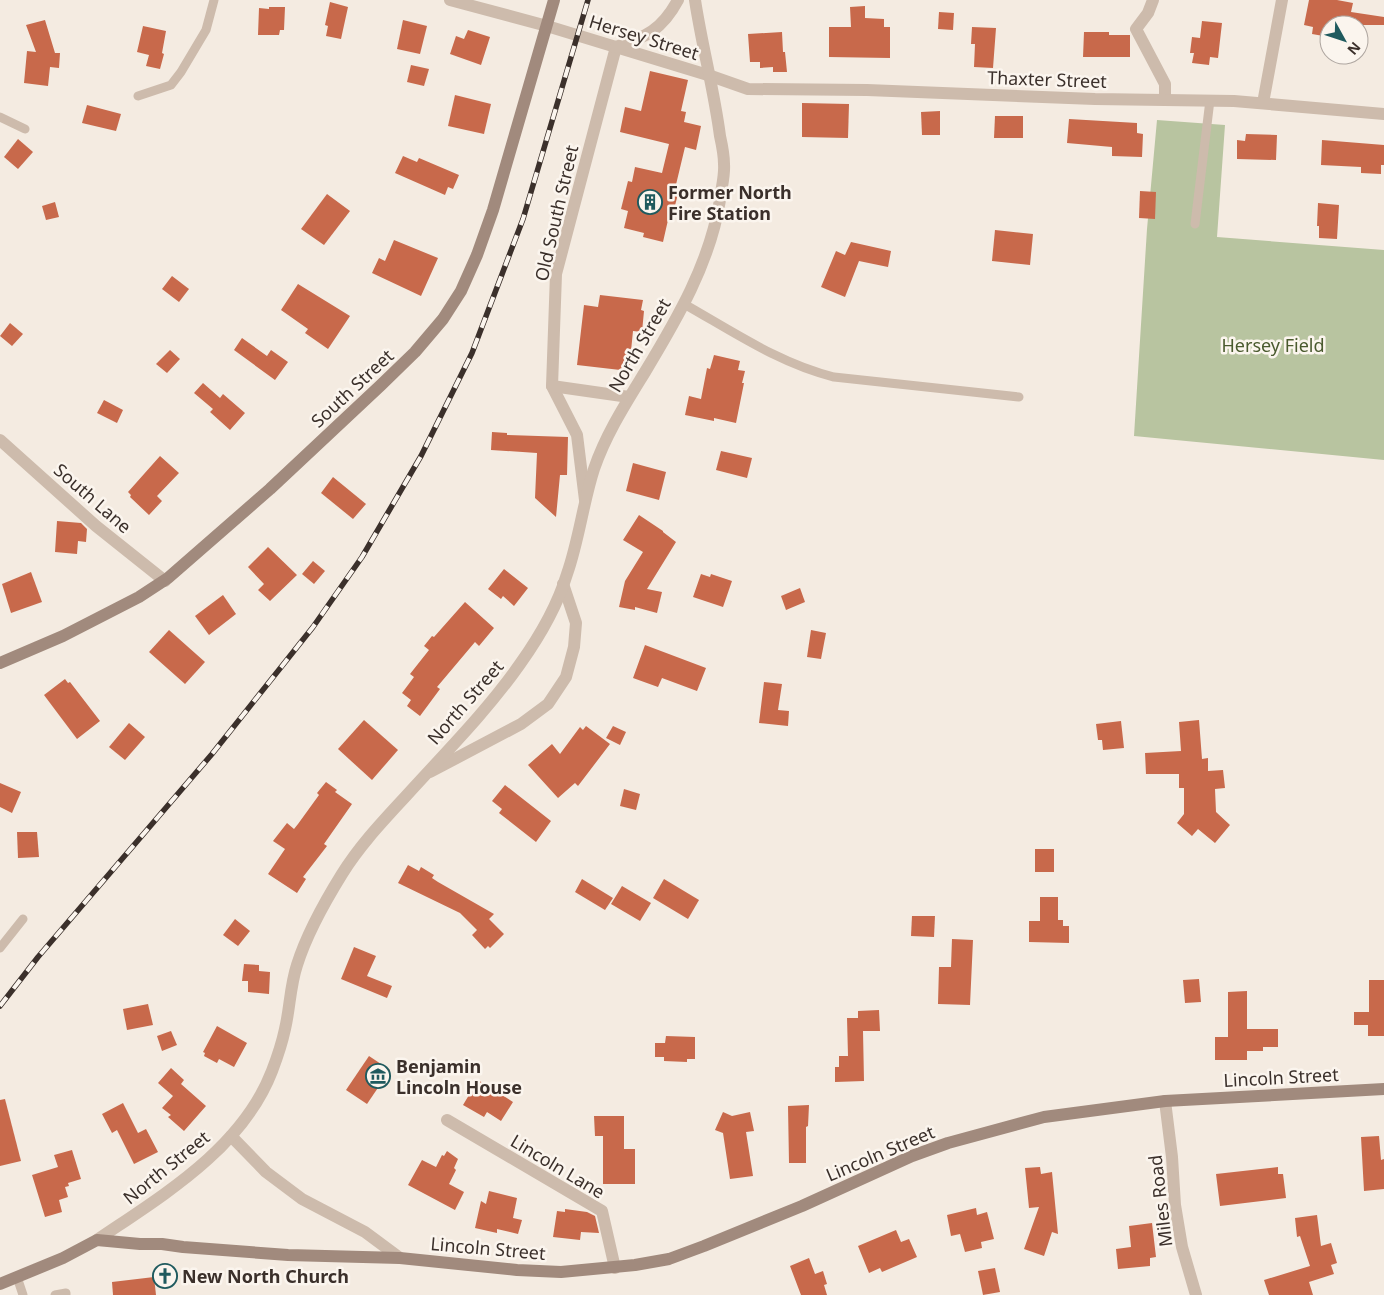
<svg xmlns="http://www.w3.org/2000/svg" width="1384" height="1295" font-family="'Noto Sans',sans-serif">
<style>
.green{fill:#b8c4a0}
.building{fill:#c8694b}
.lines{fill:none;stroke-linecap:round;stroke-linejoin:round}
.service{stroke:#cdbbac;stroke-width:9}
.minor{stroke:#cdbbac;stroke-width:12}
.tertiary{stroke:#cdbbac;stroke-width:12}
.secondary{stroke:#a18a7d;stroke-width:12}
.rail-casing{stroke:#3b302b;stroke-width:5.5}
.rail{stroke:#fbf5ee;stroke-width:4;stroke-dasharray:11;stroke-linecap:butt}
.labels{text-anchor:middle;dominant-baseline:central;stroke-width:5;stroke-linejoin:round;paint-order:stroke}
.street-label{font-size:18px;fill:#3b302b;stroke:#fbf5ee}
.poi-label{font-size:18px;font-weight:bold;fill:#3b302b;stroke:#fbf5ee;text-anchor:start}
.park-label{font-size:18px;fill:#4a5a2e;stroke:#fbf5ee}
</style>
<rect width="100%" height="100%" fill="#f4ebe1"/>
<!-- green -->
<polygon class="green" points="1157,120 1225,125 1217,237 1384,250 1384,460 1134,436 1147,229"/>
<!-- building -->
<g class="building">
<polygon points="1309,0 1337,0 1353,3 1351,12 1384,17 1384,25 1329,25 1329,37 1312,34 1313,27 1304,25"/>
<polygon points="330,2 348,7 341,39 326,36 328,26 325,25"/>
<polygon points="865,6 865,18 884,19 884,27 890,27 890,58 829,57 829,27 851,27 850,7"/>
<polygon points="269,7 285,7 284,30 280,30 279,35 258,35 259,8 269,9"/>
<polygon points="939,12 954,13 953,30 938,29"/>
<polygon points="45,20 55,53 60,53 59,68 50,67 48,86 24,83 27,51 36,52 26,25"/>
<polygon points="403,20 427,26 420,54 397,49"/>
<polygon points="1202,21 1222,23 1218,58 1210,57 1209,65 1192,63 1194,53 1190,53 1192,37 1200,38"/>
<polygon points="143,26 166,31 162,53 164,54 160,69 146,66 149,55 137,52"/>
<polygon points="972,27 996,28 993,68 974,67 975,44 971,44"/>
<polygon points="468,30 490,37 481,65 450,54 456,36 464,39"/>
<polygon points="782,32 783,52 785,52 787,72 773,72 773,67 760,68 760,62 750,62 748,34"/>
<polygon points="1084,32 1109,32 1109,35 1130,35 1130,57 1083,57"/>
<polygon points="411,65 429,69 424,86 407,82"/>
<polygon points="650,71 688,80 681,111 686,112 684,122 701,126 696,150 685,147 674,193 678,194 671,221 668,220 663,242 643,237 644,233 624,228 628,211 621,209 628,181 632,182 635,167 662,173 669,144 620,132 625,107 641,111"/>
<polygon points="455,95 491,104 484,134 448,126"/>
<polygon points="802,103 849,104 848,138 802,137"/>
<polygon points="87,105 121,114 116,131 82,123"/>
<polygon points="940,111 940,135 922,135 921,112"/>
<polygon points="995,116 1023,116 1023,138 994,138"/>
<polygon points="1069,119 1137,123 1137,133 1143,134 1142,157 1112,156 1112,147 1067,143"/>
<polygon points="1246,134 1277,135 1276,160 1237,159 1237,140 1245,141"/>
<polygon points="18,139 33,152 18,169 4,157"/>
<polygon points="1322,140 1384,145 1384,165 1381,165 1381,174 1361,173 1361,167 1321,165"/>
<polygon points="403,156 417,162 419,158 459,175 453,189 448,187 445,195 395,173"/>
<polygon points="1140,191 1156,192 1155,219 1139,218"/>
<polygon points="327,194 350,211 324,245 301,229"/>
<polygon points="55,202 59,217 46,220 42,206"/>
<polygon points="1318,203 1339,205 1337,239 1319,238 1319,226 1317,226"/>
<polygon points="995,230 1033,234 1030,265 992,261"/>
<polygon points="394,240 438,258 421,296 372,273 379,258 385,261"/>
<polygon points="851,242 891,251 888,267 859,261 845,297 821,287 836,251 845,255"/>
<polygon points="172,276 189,289 179,302 162,289"/>
<polygon points="298,284 350,316 328,349 305,333 308,329 281,310"/>
<polygon points="600,295 643,300 641,310 644,311 642,332 633,331 629,371 577,365 584,305 598,307"/>
<polygon points="10,323 23,334 12,346 0,336"/>
<polygon points="242,338 267,356 271,350 288,362 275,380 234,350"/>
<polygon points="170,350 180,359 167,373 156,364"/>
<polygon points="714,355 740,361 738,370 745,371 742,383 744,383 736,423 714,418 714,421 685,415 689,396 701,399 707,368 710,369"/>
<polygon points="203,383 220,398 223,394 245,413 230,430 210,412 213,409 194,393"/>
<polygon points="104,400 123,410 117,423 97,413"/>
<polygon points="492,432 507,433 507,435 568,437 567,475 560,475 556,517 535,498 537,453 491,450"/>
<polygon points="721,451 752,458 747,478 716,470"/>
<polygon points="160,456 179,473 157,496 162,501 149,515 130,497 131,495 128,492"/>
<polygon points="633,463 666,472 659,500 626,491"/>
<polygon points="333,477 366,504 353,519 321,493"/>
<polygon points="639,515 663,531 663,532 676,542 647,589 662,592 657,613 635,607 635,610 619,607 625,581 643,552 623,540"/>
<polygon points="57,521 81,523 87,529 86,542 78,541 77,554 55,552"/>
<polygon points="268,547 297,575 270,601 258,590 264,584 248,567"/>
<polygon points="313,561 325,571 314,584 302,574"/>
<polygon points="504,569 528,588 514,606 503,596 501,599 488,589"/>
<polygon points="31,572 42,602 11,613 2,584"/>
<polygon points="701,574 710,577 711,574 732,581 723,607 693,597"/>
<polygon points="800,588 805,602 786,610 781,596"/>
<polygon points="223,595 236,614 209,635 195,616"/>
<polygon points="465,602 494,628 479,646 475,642 437,687 440,689 420,716 407,706 411,700 402,693 414,677 410,674 429,650 424,646 432,636 434,637"/>
<polygon points="169,630 205,662 185,684 149,652"/>
<polygon points="811,630 826,633 821,659 807,657"/>
<polygon points="645,645 706,668 697,691 662,678 658,687 633,678"/>
<polygon points="65,679 68,683 70,682 100,721 77,739 44,695"/>
<polygon points="764,682 782,684 778,710 789,711 788,726 759,723"/>
<polygon points="364,720 398,750 372,780 338,749"/>
<polygon points="1199,720 1202,759 1208,758 1208,771 1223,770 1225,788 1215,789 1216,812 1230,825 1215,843 1198,829 1192,836 1177,823 1184,814 1184,788 1179,788 1179,774 1146,774 1145,753 1181,751 1179,722"/>
<polygon points="1121,721 1124,748 1103,750 1102,740 1098,740 1096,724"/>
<polygon points="129,723 145,737 125,760 109,747"/>
<polygon points="586,726 610,744 578,786 575,783 558,798 528,765 552,744 560,754 580,727 583,730"/>
<polygon points="613,726 626,732 620,745 606,738"/>
<polygon points="326,782 337,790 335,792 352,804 324,844 327,846 303,877 306,879 297,893 268,874 285,849 273,841 287,823 294,829 298,824 319,795 317,793"/>
<polygon points="0,783 21,792 12,813 0,807"/>
<polygon points="505,785 551,821 536,842 499,813 502,809 492,801"/>
<polygon points="624,789 640,794 636,810 620,806"/>
<polygon points="17,832 37,832 39,857 18,858"/>
<rect x="1035" y="849" width="19" height="23"/>
<polygon points="408,865 419,871 421,867 434,875 432,878 438,882 494,914 489,919 504,934 490,948 488,946 485,949 472,935 477,930 460,913 398,883"/>
<polygon points="582,879 613,898 605,910 575,892"/>
<polygon points="664,879 699,900 688,919 653,898"/>
<polygon points="622,886 651,903 640,921 611,904"/>
<polygon points="1040,897 1058,897 1058,920 1063,920 1063,926 1069,926 1069,943 1029,942 1029,921 1040,921"/>
<polygon points="912,916 935,916 934,937 911,936"/>
<polygon points="235,919 250,931 238,946 223,935"/>
<polygon points="952,939 973,940 970,1005 938,1004 939,967 951,967"/>
<polygon points="354,947 376,956 367,976 392,986 387,998 341,979"/>
<polygon points="244,964 259,965 259,971 270,972 269,994 248,992 248,981 242,981"/>
<polygon points="1199,979 1201,1002 1185,1003 1183,980"/>
<polygon points="1369,980 1384,980 1384,1036 1368,1036 1368,1025 1354,1025 1354,1012 1369,1012"/>
<polygon points="1247,991 1247,1029 1278,1029 1278,1047 1263,1047 1263,1051 1247,1051 1247,1060 1215,1060 1215,1037 1228,1037 1228,992"/>
<polygon points="148,1004 153,1025 127,1030 123,1009"/>
<polygon points="879,1010 880,1031 863,1031 864,1081 835,1082 835,1067 839,1067 839,1056 848,1056 847,1018 858,1018 858,1011"/>
<polygon points="217,1026 247,1043 234,1067 219,1059 217,1063 204,1056 205,1053 203,1052"/>
<polygon points="171,1031 177,1045 162,1051 157,1036"/>
<polygon points="666,1036 695,1037 695,1059 687,1059 687,1062 664,1061 664,1057 655,1057 655,1043 665,1043"/>
<polygon points="369,1056 390,1070 367,1104 346,1090"/>
<polygon points="171,1068 184,1080 181,1084 206,1106 184,1131 168,1117 171,1115 162,1108 173,1096 158,1083"/>
<polygon points="478,1080 513,1102 501,1121 487,1112 484,1117 463,1105"/>
<polygon points="5,1099 21,1161 0,1166 0,1100"/>
<polygon points="123,1103 138,1133 146,1129 158,1152 134,1164 117,1130 112,1133 102,1114"/>
<polygon points="809,1105 808,1126 806,1127 806,1163 789,1163 788,1106"/>
<polygon points="723,1112 732,1116 750,1112 754,1131 746,1132 753,1176 730,1179 723,1133 715,1130"/>
<polygon points="594,1116 624,1116 624,1149 635,1149 635,1184 603,1184 603,1136 595,1136"/>
<polygon points="1379,1136 1381,1160 1384,1159 1384,1189 1364,1191 1361,1137"/>
<polygon points="72,1150 81,1179 68,1183 69,1186 65,1187 68,1197 59,1200 62,1212 45,1217 32,1175 58,1167 54,1155"/>
<polygon points="447,1151 458,1159 454,1168 456,1170 449,1184 464,1192 455,1210 408,1185 422,1160 436,1167 442,1155 444,1156"/>
<polygon points="1040,1167 1041,1174 1052,1172 1058,1234 1052,1232 1044,1256 1024,1249 1039,1207 1029,1208 1025,1168"/>
<polygon points="1278,1167 1278,1174 1283,1174 1286,1198 1220,1206 1216,1174"/>
<polygon points="489,1191 517,1198 513,1218 522,1220 518,1234 497,1229 497,1233 475,1228 481,1201 486,1204"/>
<polygon points="976,1208 977,1215 987,1212 994,1239 981,1242 982,1248 965,1252 960,1234 951,1236 947,1215"/>
<polygon points="565,1209 587,1212 595,1216 599,1233 581,1232 580,1240 553,1237 557,1211 565,1212"/>
<polygon points="1317,1215 1321,1246 1331,1243 1337,1263 1331,1265 1334,1274 1309,1282 1313,1295 1269,1295 1264,1280 1310,1266 1300,1236 1297,1237 1295,1218"/>
<polygon points="1152,1223 1156,1257 1150,1258 1150,1266 1118,1269 1116,1249 1131,1247 1129,1226"/>
<polygon points="896,1230 901,1242 909,1239 917,1257 882,1272 880,1268 869,1273 858,1246"/>
<polygon points="809,1258 815,1274 823,1271 827,1284 824,1285 827,1295 801,1295 790,1266"/>
<polygon points="995,1268 1000,1292 983,1295 978,1271"/>
<polygon points="154,1277 156,1295 113,1295 112,1282"/>
</g>
<g class="lines">
<!-- service -->
<g class="service">
<polyline points="138,96 171,85 181,72 206,30 214,0"/>
<polyline points="0,117 25,129"/>
<polyline points="1195,224 1210,100"/>
<path d="M 684,304 C 732,331 780,364 834,377 L 1019,397"/>
<polyline points="0,948 23,919"/>
<polyline points="17,1277 23,1295"/>
<polyline points="55,1295 66,1293 66,1295"/>
</g>
<!-- minor -->
<g class="minor">
<polyline points="1153,0 1148,13 1136,29 1165,84 1165,100"/>
<polyline points="1263,103 1282,0"/>
<polyline points="0,440 96,526 165,581"/>
<polyline points="585,500 577,435 552,386 556,274 616,47"/>
<polyline points="430,772 521,724 548,704 566,677 574,647 576,623 563,584"/>
<polyline points="1165,1101 1172,1157 1175,1205 1182,1247 1196,1295"/>
<polyline points="447,1120 602,1211 615,1268"/>
</g>
<!-- tertiary -->
<g class="tertiary">
<polyline points="450,0 547,26 711,76 748,89 867,90 1095,99 1234,101 1384,114"/>
<path d="M 616,47 C 646,37 662,30 678,0"/>
<polyline points="552,386 629,397"/>
<polyline points="231,1136 266,1172 302,1199 365,1232 400,1258"/>
<path d="M 97,1240 C 163,1195 242,1149 272,1071 C 277,1058 282,1043 285,1029 C 290,1008 290,986 297,965 C 307,933 324,903 342,874 C 360,845 383,821 406,796 C 445,753 487,711 520,664 C 540,636 557,607 567,574 C 579,540 583,503 594,469 C 606,434 626,403 645,372 C 677,319 710,263 720,200 C 721,189 725,176 724,164 C 724,155 722,145 720,136 C 714,90 702,46 695,0"/>
</g>
<!-- secondary -->
<g class="secondary">
<polyline points="0,663 63,636 139,597 168,578 270,489 381,385 415,352 443,319 461,291 477,255 493,210 554,0"/>
<polyline points="0,1284 63,1258 97,1240 140,1244 162,1244 183,1247 288,1255 400,1258 517,1270 561,1272 635,1265 669,1259 704,1246 802,1206 912,1156 948,1143 1044,1117 1165,1101 1384,1089"/>
</g>
<defs>
<polyline id="rail" points="0,1006 38,957 212,754 313,627 362,557 421,456 472,353 523,219 588,0"/>
</defs>
<!-- rail casing -->
<use href="#rail" class="rail-casing"/>
<!-- rail -->
<use href="#rail" class="rail"/>
</g>
<!-- icons -->
<defs>
<symbol id="building-ring" viewBox="-11 -11 22 22"><circle r="9.5" fill="#fbf5ee" stroke="#1f5a5e" stroke-width="1.5"/><path d="M-4-6H4V6H1V3H-1V6H-4ZM-2.5-4.3h1.7v1.8h-1.7ZM.8-4.3h1.7v1.8H.8ZM-2.5-1h1.7V.8h-1.7ZM.8-1h1.7V.8H.8Z" fill="#1f5a5e"/></symbol>
<symbol id="museum-ring" viewBox="-11 -11 22 22"><circle r="9.5" fill="#fbf5ee" stroke="#1f5a5e" stroke-width="1.5"/><path d="M0-6L6-3V-2H-6V-3ZM-5-1h2V3h-2ZM-1-1h2V3h-2ZM3-1h2V3H3ZM-6 4H6V6H-6Z" fill="#1f5a5e"/></symbol>
<symbol id="church-ring" viewBox="-11 -11 22 22"><circle r="9.5" fill="#fbf5ee" stroke="#1f5a5e" stroke-width="1.5"/><path d="M-1.2-6h2.4v3.5h3.3v2.4h-3.3V6h-2.4V-.1h-3.3v-2.4h3.3Z" fill="#1f5a5e"/></symbol>
</defs>
<g fill-rule="evenodd">
<use href="#building-ring" x="636" y="188" width="28" height="28"/>
<use href="#museum-ring" x="364" y="1062" width="28" height="28"/>
<use href="#church-ring" x="151" y="1262" width="28" height="28"/>
</g>
<g class="labels">
<!-- street labels -->
<g class="street-label">
<text transform="translate(644 37) rotate(17)">Hersey Street</text>
<text transform="translate(1047 79) rotate(2)">Thaxter Street</text>
<text transform="translate(556 213) rotate(-77)">Old South Street</text>
<text transform="translate(639 345) rotate(-60)">North Street</text>
<text transform="translate(352 388) rotate(-43)">South Street</text>
<text transform="translate(93 498) rotate(41)">South Lane</text>
<text transform="translate(465 702) rotate(-49)">North Street</text>
<text transform="translate(1281 1077) rotate(-3)">Lincoln Street</text>
<text transform="translate(880 1153) rotate(-23)">Lincoln Street</text>
<text transform="translate(558 1166) rotate(31)">Lincoln Lane</text>
<text transform="translate(166 1167) rotate(-39)">North Street</text>
<text transform="translate(1160 1201) rotate(-97)">Miles Road</text>
<text transform="translate(488 1248) rotate(5)">Lincoln Street</text>
</g>
<!-- poi labels -->
<g class="poi-label">
<text x="668" y="192">Former North<tspan x="668" dy="21">Fire Station</tspan></text>
<text x="396" y="1066">Benjamin<tspan x="396" dy="21">Lincoln House</tspan></text>
<text x="182" y="1276">New North Church</text>
</g>
<!-- park labels -->
<g class="park-label">
<text x="1273" y="345">Hersey Field</text>
</g>
</g>
<!-- north arrow -->
<g transform="translate(1344 40) rotate(130)"><circle r="24" fill="#fbf5ee" stroke="#aea6a0"/>
<path d="M0-4L9 19L0 12L-9 19Z" fill="#1f5a5e"/>
<text y="-8" font-size="14" font-weight="bold" text-anchor="middle" fill="#3b302b">N</text>
</g>
</svg>
